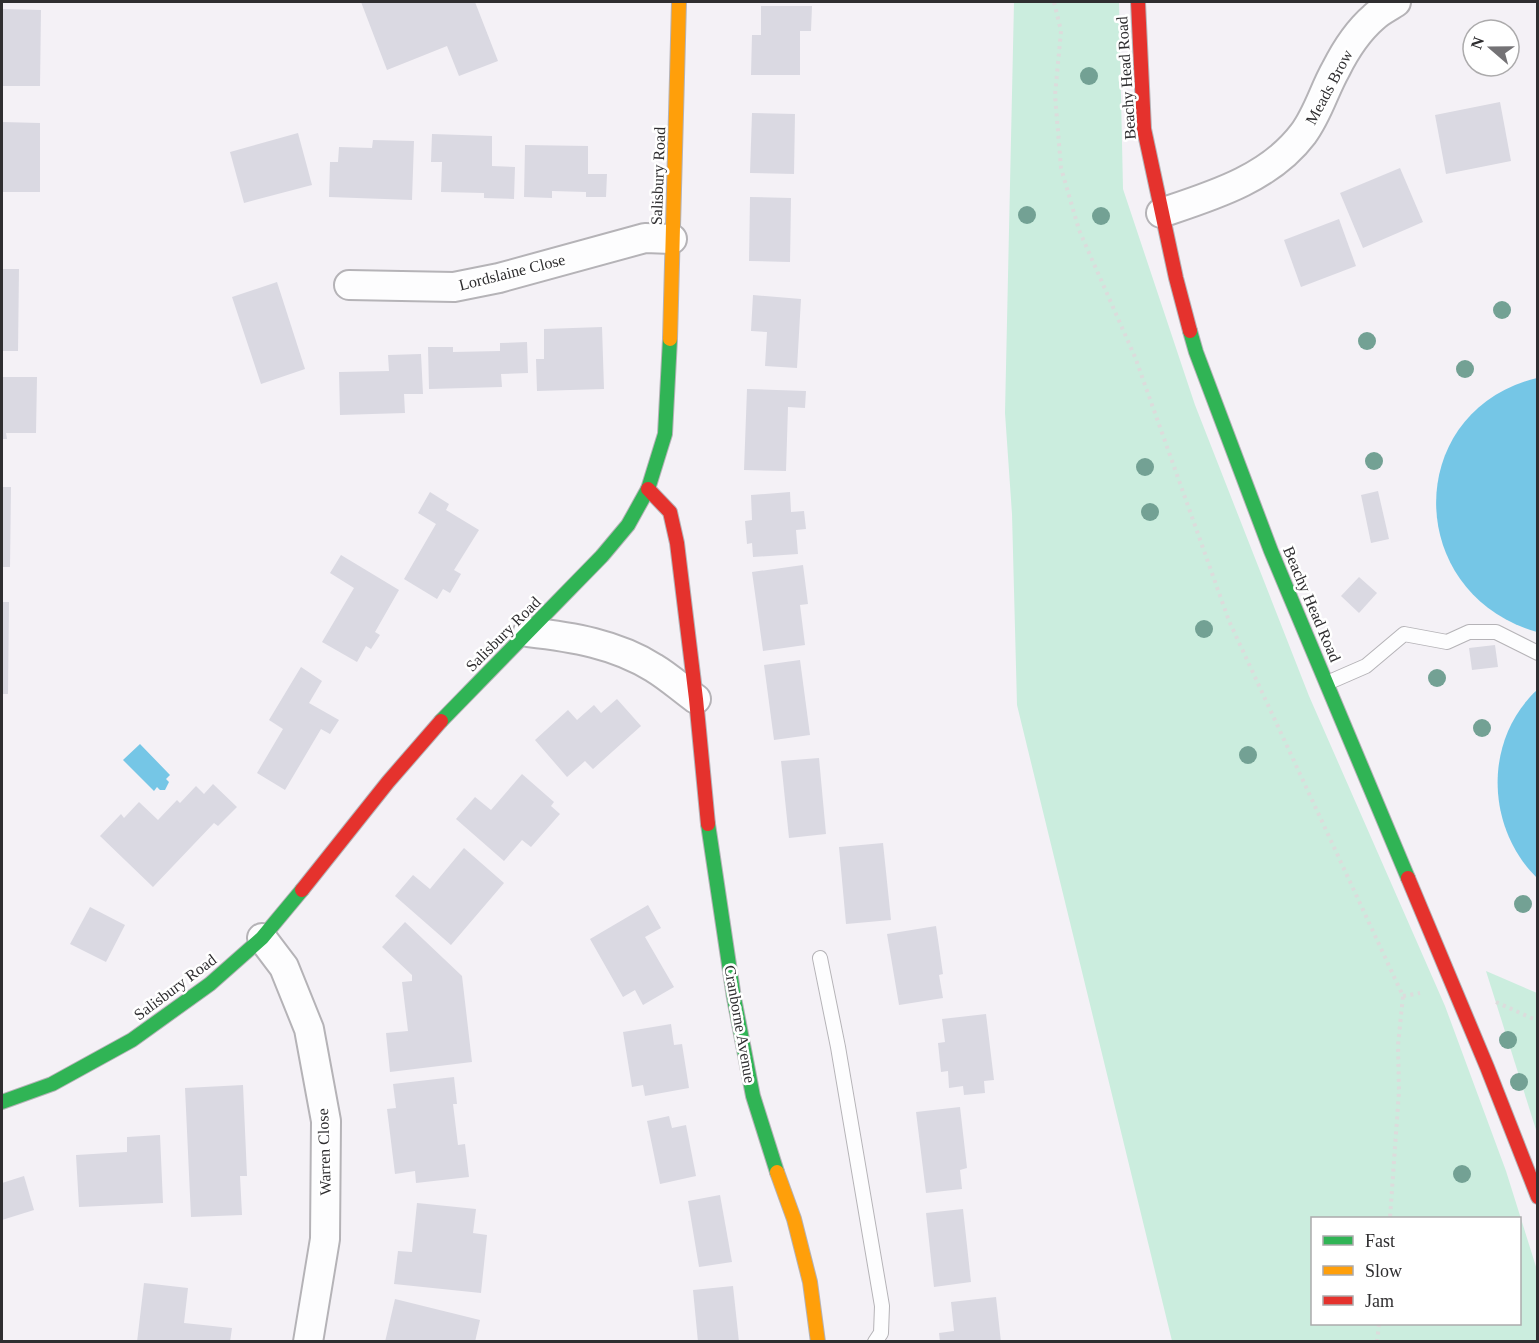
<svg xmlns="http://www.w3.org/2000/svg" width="1539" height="1343" font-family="Georgia,serif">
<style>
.green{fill:#cbedde;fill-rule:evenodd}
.water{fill:#75c6e6}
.building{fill:#dad9e2}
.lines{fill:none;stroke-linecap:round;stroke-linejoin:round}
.lane-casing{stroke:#b5b3b7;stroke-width:16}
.street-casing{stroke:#b5b3b7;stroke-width:32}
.fast-casing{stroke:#b5b3b7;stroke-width:16}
.slow-casing{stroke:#b5b3b7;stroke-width:16}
.jam-casing{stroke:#b5b3b7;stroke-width:16}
.path{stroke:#dcdcdc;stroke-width:4;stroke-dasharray:3 4.5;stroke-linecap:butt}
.lane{stroke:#fdfdfe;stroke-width:14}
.street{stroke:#fdfdfe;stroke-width:28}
.fast{stroke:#30b455;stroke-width:14}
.slow{stroke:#ff9f0a;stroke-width:14}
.jam{stroke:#e5322d;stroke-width:14}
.tree{fill:#73a194}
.labels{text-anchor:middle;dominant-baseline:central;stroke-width:5;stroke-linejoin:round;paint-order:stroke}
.street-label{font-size:16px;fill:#2f2e30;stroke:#fff}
</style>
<rect width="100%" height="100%" fill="#f4f1f6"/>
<!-- green -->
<g class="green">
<path d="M 1014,2 L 1119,2 L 1123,189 L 1195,405 L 1309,696 L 1445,1006 L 1506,1171 L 1537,1270 L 1537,1341 L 1172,1341 L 1017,705 L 1012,514 L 1005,413 ZM 1312,1218 L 1520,1218 L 1520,1324 L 1312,1324 Z"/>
<polygon points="1486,971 1537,993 1537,1133"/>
</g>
<!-- water -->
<g class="water">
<path d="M 1537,378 L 1538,378 L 1537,632 C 1403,594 1402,411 1537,378 Z"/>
<path d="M 1537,690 L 1537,878 C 1486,828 1483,740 1537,690 Z"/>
<polygon points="140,744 170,775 166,779 169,782 165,790 160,790 157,787 154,791 123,760"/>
</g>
<!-- building -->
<g class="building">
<polygon points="361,2 475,2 498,61 459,76 447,46 387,70"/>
<polygon points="761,6 812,6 811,31 800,31 800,75 751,75 752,35 761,35"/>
<polygon points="2,9 41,10 40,86 2,86"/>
<polygon points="1500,102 1511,161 1446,174 1435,115"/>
<polygon points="752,113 795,114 794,174 750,173"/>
<polygon points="2,122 40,123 40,192 2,192"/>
<polygon points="298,133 312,185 244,203 230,152"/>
<polygon points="432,134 492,136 492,166 515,167 514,199 484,198 484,193 441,192 442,162 431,162"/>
<polygon points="373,140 414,141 412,200 329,197 330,162 338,162 339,147 372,148"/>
<polygon points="525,145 588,146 588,174 607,174 606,197 586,197 586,192 552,191 552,198 524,197"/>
<polygon points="1400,168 1423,222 1363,248 1340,193"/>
<polygon points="750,197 791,198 790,262 749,261"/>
<polygon points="1339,219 1356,266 1301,287 1284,240"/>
<polygon points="2,269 19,269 18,351 2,351"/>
<polygon points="277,282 305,369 261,384 232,297"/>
<polygon points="753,295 801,299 797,368 765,366 767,332 751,331"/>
<polygon points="602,327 604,389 537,391 536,359 544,359 544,329"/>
<polygon points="527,342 528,373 501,374 502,387 429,389 428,347 453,347 453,352 500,351 500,343"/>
<polygon points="421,354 423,394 404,394 405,413 340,415 339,372 389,371 388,355"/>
<polygon points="2,377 37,377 36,433 6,433 7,439 2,439"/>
<polygon points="747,389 806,391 805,408 788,407 786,471 744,470"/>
<polygon points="2,487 11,487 10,567 2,567"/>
<polygon points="1378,491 1389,539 1371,543 1361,495"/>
<polygon points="430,492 449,504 446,510 479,530 454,570 461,574 450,593 443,589 437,599 404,579 436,524 418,513"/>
<polygon points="790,492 791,512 804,511 806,529 796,530 798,554 753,557 752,543 747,544 745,521 752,520 751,495"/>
<polygon points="341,555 399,590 375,632 380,635 371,649 366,646 357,662 322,642 354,588 330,573"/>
<polygon points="803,565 808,604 800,605 805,645 763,651 752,572"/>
<polygon points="1359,577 1377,593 1359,613 1341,596"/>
<polygon points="2,602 9,602 8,694 2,694"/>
<polygon points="1495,645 1498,667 1472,670 1469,648"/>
<polygon points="800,660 810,735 774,740 764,665"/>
<polygon points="301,667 322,681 309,703 339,720 330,734 321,729 285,790 257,773 283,729 269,720"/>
<polygon points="617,699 641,726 593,769 585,761 567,777 535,740 568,710 577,720 594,705 601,713"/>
<polygon points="819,758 826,834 789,838 781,761"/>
<polygon points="522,774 554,802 551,806 560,814 531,847 522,840 504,861 456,819 475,797 491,810"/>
<polygon points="213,784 237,807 218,826 214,823 153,887 100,836 121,814 124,818 139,802 158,820 177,800 180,803 196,786 204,794"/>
<polygon points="883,843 891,920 846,924 839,847"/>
<polygon points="464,848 504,883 451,945 395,896 413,875 430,889"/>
<polygon points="648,905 661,928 645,937 674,987 643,1005 635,990 623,997 590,939"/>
<polygon points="90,907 125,925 106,962 70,944"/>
<polygon points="405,922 462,976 472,1062 390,1072 386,1033 408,1031 402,982 412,981 412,975 382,947"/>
<polygon points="936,926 943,974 939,975 943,998 899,1005 887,934"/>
<polygon points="986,1014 994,1080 984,1081 985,1093 964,1095 963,1086 949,1088 948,1071 941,1072 938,1043 945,1042 942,1019"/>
<polygon points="671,1024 674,1045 682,1044 689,1088 645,1096 643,1085 632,1087 623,1032"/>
<polygon points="454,1077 457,1104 453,1104 458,1145 465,1144 469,1177 416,1183 415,1171 395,1174 387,1109 396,1108 393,1084"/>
<polygon points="243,1085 247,1176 240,1176 242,1215 191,1217 185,1088"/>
<polygon points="960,1107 967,1168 960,1170 962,1189 926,1193 916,1112"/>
<polygon points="669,1116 672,1128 686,1125 696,1176 660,1184 647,1121"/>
<polygon points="160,1135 163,1203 79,1207 76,1155 127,1152 127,1137"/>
<polygon points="24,1176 34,1210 2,1220 2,1183"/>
<polygon points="720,1195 732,1262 699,1267 688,1201"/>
<polygon points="417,1203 476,1209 473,1233 487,1235 481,1293 394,1284 398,1251 412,1252"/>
<polygon points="963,1209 971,1282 934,1287 926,1213"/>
<polygon points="144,1283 188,1288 184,1323 232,1328 230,1342 137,1342"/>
<polygon points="733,1286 739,1342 698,1342 693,1290"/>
<polygon points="996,1297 1001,1342 940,1342 939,1333 954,1331 951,1302"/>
<polygon points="395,1299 480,1320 475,1342 385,1342"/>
</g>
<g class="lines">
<defs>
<g id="lane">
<polyline points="1327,683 1366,666 1404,634 1447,642 1469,632 1496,632 1538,653"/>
<polyline points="820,958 838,1047 882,1306 881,1333 875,1342"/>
</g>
<g id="street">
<path d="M 1161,213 C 1212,196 1269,179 1303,134 C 1318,114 1324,90 1336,69 C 1345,51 1359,30 1374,17 C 1380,11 1389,7 1396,2"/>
<polyline points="349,285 454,287 499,278 645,238 672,239"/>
<path d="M 528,632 C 572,637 616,644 654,668 C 669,677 682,689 696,699"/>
<polyline points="262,938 284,967 309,1029 326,1121 325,1239 308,1342"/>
</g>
<g id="fast">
<polyline points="1190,331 1196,352 1271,551 1408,878"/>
<polyline points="441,721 602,556 628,525 648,489 665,434 670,339"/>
<polyline points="708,824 734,998 753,1096 777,1172"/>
<polyline points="2,1102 52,1084 132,1040 210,984 262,938 302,890"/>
</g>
<g id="slow">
<polyline points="670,339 679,2"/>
<polyline points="777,1172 794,1219 810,1282 818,1342"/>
</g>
<g id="jam">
<polyline points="1138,2 1144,129 1176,278 1190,331"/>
<polyline points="648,489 670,512 677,543 696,699 708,824"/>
<polyline points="1408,878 1487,1067 1538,1197"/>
<polyline points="302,890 388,782 441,721"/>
</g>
</defs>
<!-- lane casing -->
<use href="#lane" class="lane-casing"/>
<!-- street casing -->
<use href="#street" class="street-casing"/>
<!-- fast casing -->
<use href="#fast" class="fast-casing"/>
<!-- slow casing -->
<use href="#slow" class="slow-casing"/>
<!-- jam casing -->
<use href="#jam" class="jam-casing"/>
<!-- path -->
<g class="path">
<polyline points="1054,2 1061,31 1055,95 1061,168 1079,230 1135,357 1229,621 1403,996 1398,1045 1399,1091 1390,1218"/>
<polyline points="1403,996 1420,993"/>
<polyline points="1496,1002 1538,1021"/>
<polyline points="1377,1342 1379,1324"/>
</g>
<!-- lane -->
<use href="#lane" class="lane"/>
<!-- street -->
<use href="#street" class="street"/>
<!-- fast -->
<use href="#fast" class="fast"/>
<!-- slow -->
<use href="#slow" class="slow"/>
<!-- jam -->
<use href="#jam" class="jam"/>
</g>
<!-- trees -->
<g class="tree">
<circle cx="1089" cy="76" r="9"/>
<circle cx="1027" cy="215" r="9"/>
<circle cx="1101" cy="216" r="9"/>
<circle cx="1502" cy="310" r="9"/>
<circle cx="1367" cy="341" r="9"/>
<circle cx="1465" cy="369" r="9"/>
<circle cx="1374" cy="461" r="9"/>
<circle cx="1145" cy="467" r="9"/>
<circle cx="1150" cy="512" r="9"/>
<circle cx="1204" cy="629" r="9"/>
<circle cx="1437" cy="678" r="9"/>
<circle cx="1482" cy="728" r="9"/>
<circle cx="1248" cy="755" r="9"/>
<circle cx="1523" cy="904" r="9"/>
<circle cx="1508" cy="1040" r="9"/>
<circle cx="1519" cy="1082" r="9"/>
<circle cx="1462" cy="1174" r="9"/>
</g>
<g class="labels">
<!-- street labels -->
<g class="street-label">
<text transform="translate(1126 78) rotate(-94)">Beachy Head Road</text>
<text transform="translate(1329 87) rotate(-62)">Meads Brow</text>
<text transform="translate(658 176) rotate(-88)">Salisbury Road</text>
<text transform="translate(512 272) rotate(-14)">Lordslaine Close</text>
<text transform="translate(1312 604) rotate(67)">Beachy Head Road</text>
<text transform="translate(503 634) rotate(-45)">Salisbury Road</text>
<text transform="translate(175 987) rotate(-37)">Salisbury Road</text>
<text transform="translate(740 1024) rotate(80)">Cranborne Avenue</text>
<text transform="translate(324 1152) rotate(-92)">Warren Close</text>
</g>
</g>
<!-- border -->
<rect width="1539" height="1343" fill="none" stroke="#2f2e30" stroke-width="6"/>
<!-- legend -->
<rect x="1311" y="1217" width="210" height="108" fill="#ffffff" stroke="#acabac" stroke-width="1.5"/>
<rect x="1323" y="1236" width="30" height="9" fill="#30b455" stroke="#acabac" stroke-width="1.5"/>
<text x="1365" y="1247" font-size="18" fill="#2f2e30">Fast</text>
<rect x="1323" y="1266" width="30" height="9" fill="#ff9f0a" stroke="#acabac" stroke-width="1.5"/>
<text x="1365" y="1277" font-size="18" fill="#2f2e30">Slow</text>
<rect x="1323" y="1296" width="30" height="9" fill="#e5322d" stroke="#acabac" stroke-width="1.5"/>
<text x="1365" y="1307" font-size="18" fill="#2f2e30">Jam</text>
<!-- north arrow -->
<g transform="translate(1491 48) rotate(290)"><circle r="28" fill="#ffffff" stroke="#acabac" stroke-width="1.5"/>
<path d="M0-4.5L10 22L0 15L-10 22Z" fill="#747275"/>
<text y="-9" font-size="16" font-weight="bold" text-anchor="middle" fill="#2f2e30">N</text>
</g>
</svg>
